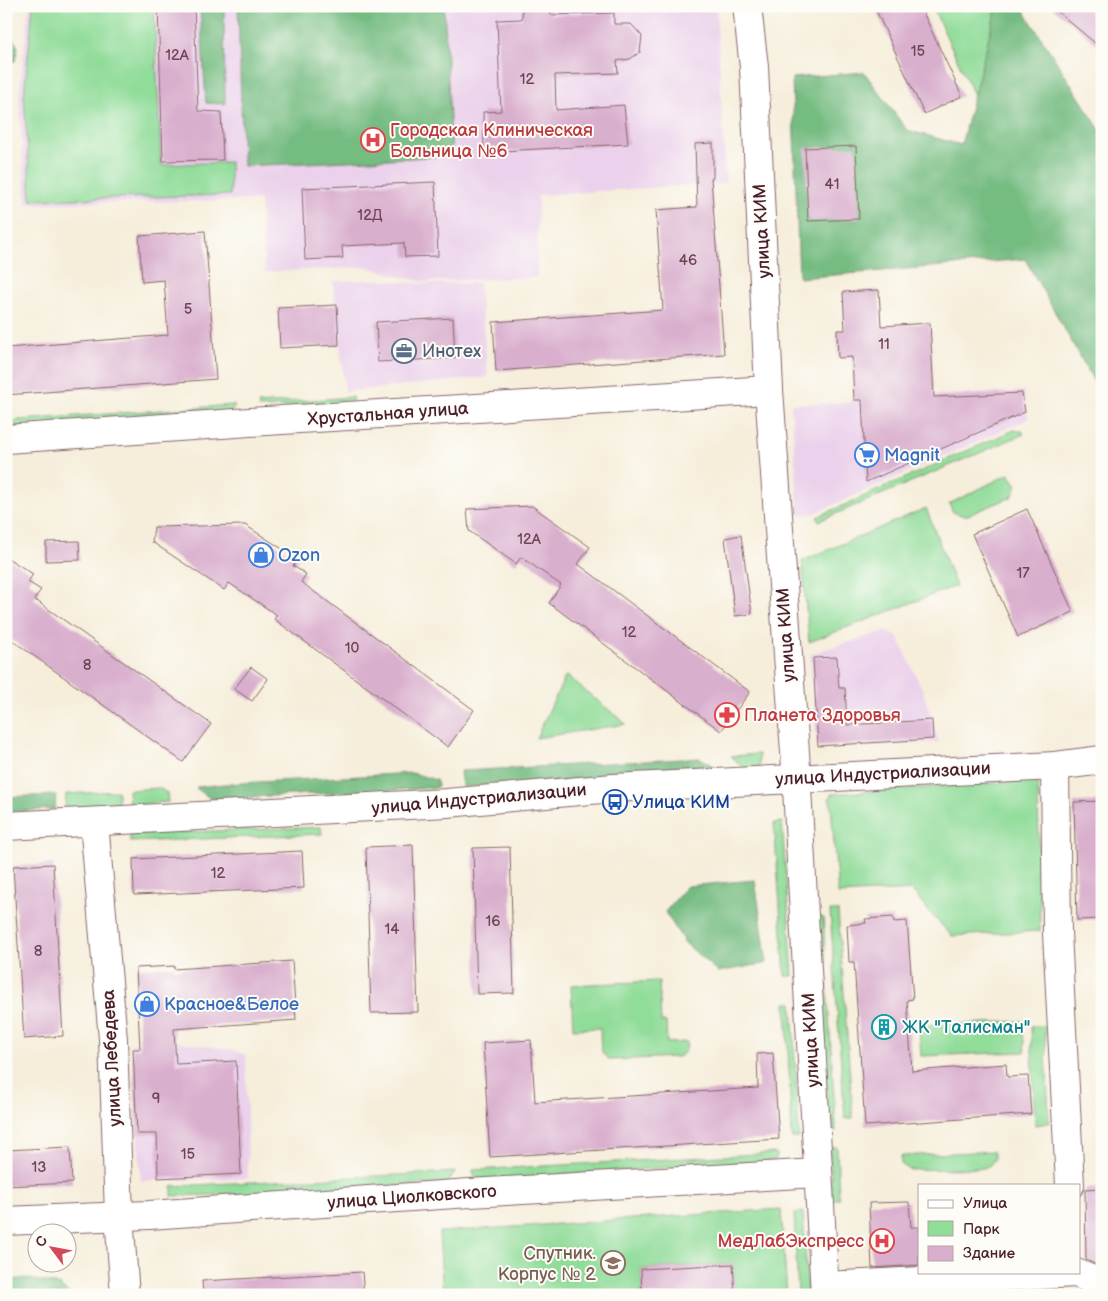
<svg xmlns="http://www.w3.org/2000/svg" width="1108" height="1301" font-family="'Balsamiq Sans',sans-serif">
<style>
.built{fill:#ebd1eb}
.green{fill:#90dc99;stroke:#6d7e62}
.forest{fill:#74bc81;stroke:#5f6e56}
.building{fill:#d9afce}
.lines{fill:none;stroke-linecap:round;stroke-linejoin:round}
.minor-casing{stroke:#866769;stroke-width:30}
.minor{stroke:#fff;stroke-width:28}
.labels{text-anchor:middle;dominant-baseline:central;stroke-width:4;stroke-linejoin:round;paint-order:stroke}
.number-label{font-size:15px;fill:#6e4354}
.health-label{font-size:18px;fill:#be3a42;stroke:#fdfcf7;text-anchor:start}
.street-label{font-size:18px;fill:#4a1f2b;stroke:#fdfcf7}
.service-label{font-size:18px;fill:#4e5e75;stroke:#fdfcf7;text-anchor:start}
.shop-label{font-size:18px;fill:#366cbe;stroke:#fdfcf7;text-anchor:start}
.transit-label{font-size:18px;fill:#164399;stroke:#fdfcf7;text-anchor:start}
.culture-label{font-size:18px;fill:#0d838f;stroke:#fdfcf7;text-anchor:start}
.education-label{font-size:18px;fill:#785e54;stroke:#fdfcf7;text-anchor:end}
</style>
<rect width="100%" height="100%" fill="#fdfcf7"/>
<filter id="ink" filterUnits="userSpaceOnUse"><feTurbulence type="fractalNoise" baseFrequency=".02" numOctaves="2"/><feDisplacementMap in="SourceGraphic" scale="10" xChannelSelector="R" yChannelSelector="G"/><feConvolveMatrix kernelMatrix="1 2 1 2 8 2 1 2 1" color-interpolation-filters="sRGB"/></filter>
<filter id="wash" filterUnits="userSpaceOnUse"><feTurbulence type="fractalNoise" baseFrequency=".0096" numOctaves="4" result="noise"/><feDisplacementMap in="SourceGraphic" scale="20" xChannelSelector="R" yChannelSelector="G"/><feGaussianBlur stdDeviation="1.12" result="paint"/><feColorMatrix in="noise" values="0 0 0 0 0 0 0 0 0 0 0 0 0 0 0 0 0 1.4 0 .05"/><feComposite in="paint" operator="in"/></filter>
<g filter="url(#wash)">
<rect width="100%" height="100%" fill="#f6eedb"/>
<!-- built -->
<g class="built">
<polygon points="29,6 716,6 726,183 538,195 537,277 422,282 366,267 265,272 260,200 26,204 19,96"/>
<polygon points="379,280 422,284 479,283 488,377 345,392 333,281"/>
<polygon points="1024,391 1028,419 815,513 799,516 791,404 848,403 853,400 895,397"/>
<polygon points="886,631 898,637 923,691 939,742 817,747 810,654"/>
<polygon points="179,1042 232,1050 246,1055 248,1178 141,1181 131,1044"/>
</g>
<!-- green -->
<g class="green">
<polygon points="33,6 154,6 161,165 230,162 230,195 31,200 24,96"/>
<polygon points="932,6 997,6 974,95"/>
<polygon points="353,397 351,405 259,408 258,404"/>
<polygon points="234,405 234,409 231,412 6,430 6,421"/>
<polygon points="1014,430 1022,431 1024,434 819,521 817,517"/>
<polygon points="1009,474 1017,485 1012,497 968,515 961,515 953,512 949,504"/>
<polygon points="926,508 956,586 809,642 802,561"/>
<polygon points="566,675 626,724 536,738"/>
<polygon points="759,754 759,770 745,769 731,756"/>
<polygon points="1038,780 1040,931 952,936 932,915 912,890 838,894 831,805 829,798 831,798 831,794"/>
<polygon points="159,788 167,793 168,802 129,805 128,790"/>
<polygon points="118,791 118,805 65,808 66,794"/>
<polygon points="782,822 793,976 785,976 774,823"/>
<polygon points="321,827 322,834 130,842 130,834"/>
<polygon points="830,911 838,911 853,1118 845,1119"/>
<polygon points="816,917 823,917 836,1131 828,1132"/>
<path d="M 659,981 L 661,1022 L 666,1022 L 667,1043 L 687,1042 C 687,1050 685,1054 677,1057 L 610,1060 C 598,1054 601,1040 600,1028 L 573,1029 L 571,985 Z"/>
<polygon points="786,1003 792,1003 799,1138 792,1138"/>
<polygon points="1022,1021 1025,1052 921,1056 919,1026"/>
<polygon points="1031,1026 1045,1026 1049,1123 1035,1125"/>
<polygon points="837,1147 839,1199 832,1199 830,1148"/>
<polygon points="993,1151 995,1158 990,1165 984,1168 910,1170 901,1164 901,1156"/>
<polygon points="776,1153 776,1160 481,1180 474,1176 473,1170"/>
<polygon points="455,1172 448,1183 251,1194 172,1196 172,1186"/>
<polygon points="781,1209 787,1295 735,1295 733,1264 641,1269 642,1295 443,1295 439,1232"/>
<polygon points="803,1212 808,1295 798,1295 794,1213"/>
</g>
<!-- forest -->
<g class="forest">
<polygon points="200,6 224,6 225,104 206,103"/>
<polygon points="238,6 444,6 452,156 243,166"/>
<polygon points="997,6 1021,6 1102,133 1102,383 1096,385 1025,259 799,278 792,78 864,72 907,130 961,145"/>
<polygon points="6,27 18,47 15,61 6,64"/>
<polygon points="6,99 8,102 9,211 6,211"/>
<polygon points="700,758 715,767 716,770 713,774 462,787 460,771"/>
<polygon points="412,773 436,780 438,785 436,788 211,799 196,788 197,787 225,784"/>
<polygon points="56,795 55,809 6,812 6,797"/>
<polygon points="755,880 767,963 718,972 685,943 665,912 687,886"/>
<polygon points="25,1278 59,1285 71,1295 6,1295 6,1281"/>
</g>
<g id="blocks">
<!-- building -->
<g class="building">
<polygon points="158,6 194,6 198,111 221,112 223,160 163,161"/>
<polygon points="522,6 550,6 551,15 614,13 614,24 631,24 642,36 640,52 630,59 617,61 618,73 555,75 556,110 624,105 628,144 484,152 483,112 501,111 497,20 522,19"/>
<polygon points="874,6 920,6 962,96 924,114"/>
<polygon points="1051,6 1102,6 1102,49"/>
<polygon points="713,143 713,178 711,178 724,354 496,371 493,322 663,310 656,210 697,207 695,144"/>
<polygon points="856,146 859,219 808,221 805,148"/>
<polygon points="435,182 438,256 405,257 404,243 342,246 343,258 305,260 302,188"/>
<polygon points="205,231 216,379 6,395 6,348 168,335 164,280 142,282 139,236"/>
<polygon points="879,290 881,326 930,323 934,397 1022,393 1025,412 866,482 862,400 854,400 852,357 838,358 837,330 845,330 843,292"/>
<polygon points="337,305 339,345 280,348 278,308"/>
<polygon points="453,318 455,358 378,362 376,322"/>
<polygon points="532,506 590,547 578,564 750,692 721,731 549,603 561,585 521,557 516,564 469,531 467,509"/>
<polygon points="1027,509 1073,612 1018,637 972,534"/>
<polygon points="245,525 298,559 293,566 306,574 301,582 474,710 448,747 274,619 277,615 229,583 224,590 152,542 154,527"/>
<polygon points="741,535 752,614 735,616 725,538"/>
<polygon points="79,541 80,560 46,561 46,542"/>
<polygon points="6,557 33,574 28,582 41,590 34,599 211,724 183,762 6,636"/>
<polygon points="837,657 839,688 845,688 847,725 932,720 933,739 818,746 813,658"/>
<polygon points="251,667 268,679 252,701 234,689"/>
<polygon points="1102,801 1102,919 1077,920 1074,802"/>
<polygon points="413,845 418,1012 371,1013 366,847"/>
<polygon points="510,847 514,993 477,994 473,848"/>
<polygon points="302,851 304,888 134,895 133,859"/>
<polygon points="53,864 63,1036 24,1039 13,866"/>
<polygon points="893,917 894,922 907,921 913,999 907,1000 912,1071 1006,1064 1007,1077 1028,1076 1031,1114 865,1126 854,962 849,962 847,925 866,923 865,919"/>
<polygon points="292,961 296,1020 174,1029 176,1064 236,1061 241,1174 158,1178 157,1134 137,1134 133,1049 140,1049 136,968 174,966 174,969"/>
<polygon points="531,1040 535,1102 758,1088 757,1054 773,1053 779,1139 490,1157 483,1043"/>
<polygon points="70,1147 72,1183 6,1186 6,1150"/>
<polygon points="1102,1188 1102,1267 1086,1260 1085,1189"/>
<polygon points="909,1202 911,1227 919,1227 919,1265 872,1268 869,1203"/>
<polygon points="733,1264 735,1295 642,1295 641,1269"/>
<polygon points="362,1272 364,1295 203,1295 202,1281"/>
</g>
</g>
</g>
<g filter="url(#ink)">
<use href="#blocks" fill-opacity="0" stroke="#866769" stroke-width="1"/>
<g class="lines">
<defs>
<g id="minor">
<polyline points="747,6 754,67 769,390 795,752 825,1295"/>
<polyline points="6,439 250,422 769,390"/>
<polyline points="1055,766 1057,933 1070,1185"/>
<polyline points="94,822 113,1039 119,1216 125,1295"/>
<polyline points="6,826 447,803 613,788 1055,766 1102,760"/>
<polyline points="6,1221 149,1215 470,1193 818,1173"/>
<polyline points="825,1286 1076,1273 1102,1284"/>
</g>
</defs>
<!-- minor casing -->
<use href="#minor" class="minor-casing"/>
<!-- minor -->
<use href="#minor" class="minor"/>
</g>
</g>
<!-- icons -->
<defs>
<symbol id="hospital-ring" viewBox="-11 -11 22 22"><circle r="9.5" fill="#fdfcf7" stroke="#e0444e" stroke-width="1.5"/><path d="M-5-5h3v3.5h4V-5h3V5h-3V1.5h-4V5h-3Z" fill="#e0444e"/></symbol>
<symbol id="office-ring" viewBox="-11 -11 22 22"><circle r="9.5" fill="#fdfcf7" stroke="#5c6f8a" stroke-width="1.5"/><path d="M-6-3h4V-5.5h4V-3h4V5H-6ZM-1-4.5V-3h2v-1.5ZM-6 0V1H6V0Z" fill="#5c6f8a"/></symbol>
<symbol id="supermarket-ring" viewBox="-11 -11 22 22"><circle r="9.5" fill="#fdfcf7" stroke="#3f7fe0" stroke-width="1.5"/><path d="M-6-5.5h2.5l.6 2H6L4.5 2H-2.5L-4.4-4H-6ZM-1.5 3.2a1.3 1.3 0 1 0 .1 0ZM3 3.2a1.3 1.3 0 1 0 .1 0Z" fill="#3f7fe0"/></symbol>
<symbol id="shop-ring" viewBox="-11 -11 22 22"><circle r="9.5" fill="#fdfcf7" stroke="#3f7fe0" stroke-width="1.5"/><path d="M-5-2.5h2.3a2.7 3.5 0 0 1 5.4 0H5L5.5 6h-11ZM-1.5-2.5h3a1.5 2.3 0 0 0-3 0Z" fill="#3f7fe0"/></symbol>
<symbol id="pharmacy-ring" viewBox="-11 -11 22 22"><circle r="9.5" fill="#fdfcf7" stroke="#e0444e" stroke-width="1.5"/><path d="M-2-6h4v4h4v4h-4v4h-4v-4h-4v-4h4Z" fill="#e0444e"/></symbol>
<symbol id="bus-ring" viewBox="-11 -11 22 22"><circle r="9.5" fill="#fdfcf7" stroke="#1a4fb4" stroke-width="1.5"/><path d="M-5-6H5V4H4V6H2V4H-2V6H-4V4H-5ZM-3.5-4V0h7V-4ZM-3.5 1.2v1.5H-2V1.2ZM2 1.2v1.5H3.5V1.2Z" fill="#1a4fb4"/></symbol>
<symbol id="building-ring" viewBox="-11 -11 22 22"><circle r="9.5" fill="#fdfcf7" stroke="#0f9aa8" stroke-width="1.5"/><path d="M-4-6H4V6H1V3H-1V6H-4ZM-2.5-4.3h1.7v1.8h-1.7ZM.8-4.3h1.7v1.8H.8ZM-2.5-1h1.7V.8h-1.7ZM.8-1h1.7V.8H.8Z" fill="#0f9aa8"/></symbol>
<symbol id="school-ring" viewBox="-11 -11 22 22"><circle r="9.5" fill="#fdfcf7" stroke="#8d6e63" stroke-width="1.5"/><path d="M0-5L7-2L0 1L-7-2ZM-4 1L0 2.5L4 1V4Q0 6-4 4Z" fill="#8d6e63"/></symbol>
</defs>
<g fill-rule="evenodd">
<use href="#hospital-ring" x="359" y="126" width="28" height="28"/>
<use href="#office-ring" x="390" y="337" width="28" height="28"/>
<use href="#supermarket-ring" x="853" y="441" width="28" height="28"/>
<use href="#shop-ring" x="247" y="541" width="28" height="28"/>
<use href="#pharmacy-ring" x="713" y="701" width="28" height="28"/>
<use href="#bus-ring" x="601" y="788" width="28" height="28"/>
<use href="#shop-ring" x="133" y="990" width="28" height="28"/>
<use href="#building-ring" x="870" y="1013" width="28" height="28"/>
<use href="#hospital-ring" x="868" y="1227" width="28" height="28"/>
<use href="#school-ring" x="599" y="1249" width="28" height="28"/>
</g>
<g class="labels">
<!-- number labels -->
<g class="number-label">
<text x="918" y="51">15</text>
<text x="177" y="55">12А</text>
<text x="527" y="79">12</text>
<text x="832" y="184">41</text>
<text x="370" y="215">12Д</text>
<text x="688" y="260">46</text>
<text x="188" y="309">5</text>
<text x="884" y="344">11</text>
<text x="529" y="539">12А</text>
<text x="1023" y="573">17</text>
<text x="629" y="632">12</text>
<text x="352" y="648">10</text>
<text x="87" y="665">8</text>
<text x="218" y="873">12</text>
<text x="493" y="921">16</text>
<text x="392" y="929">14</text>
<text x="38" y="951">8</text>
<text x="156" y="1098">9</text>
<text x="188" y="1154">15</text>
<text x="39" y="1167">13</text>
</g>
<!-- health labels -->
<g class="health-label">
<text x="390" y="130">Городская Клиническая<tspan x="390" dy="21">Больница №6</tspan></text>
<text x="744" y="715">Планета Здоровья</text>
<text x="864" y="1241" text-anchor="end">МедЛабЭкспресс</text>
</g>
<!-- street labels -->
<g class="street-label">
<text transform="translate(762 231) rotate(-93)">улица КИМ</text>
<text transform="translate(388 414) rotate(-4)">Хрустальная улица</text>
<text transform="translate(786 635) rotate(-94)">улица КИМ</text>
<text transform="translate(883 774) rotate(-3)">улица Индустриализации</text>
<text transform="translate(479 799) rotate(-5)">улица Индустриализации</text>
<text transform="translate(811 1040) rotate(-93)">улица КИМ</text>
<text transform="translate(112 1058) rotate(-93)">улица Лебедева</text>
<text transform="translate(412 1197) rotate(-4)">улица Циолковского</text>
</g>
<!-- service labels -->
<g class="service-label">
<text x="422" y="351">Инотех</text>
</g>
<!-- shop labels -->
<g class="shop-label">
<text x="884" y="455">Magnit</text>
<text x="278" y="555">Ozon</text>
<text x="164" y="1004">Красное&amp;Белое</text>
</g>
<!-- transit labels -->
<g class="transit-label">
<text x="632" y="802">Улица КИМ</text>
</g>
<!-- culture labels -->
<g class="culture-label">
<text x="902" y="1027">ЖК "Талисман"</text>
</g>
<!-- education labels -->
<g class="education-label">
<text x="596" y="1253">Спутник.<tspan x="596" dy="21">Корпус № 2</tspan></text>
</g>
</g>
<!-- margin -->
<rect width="1108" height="1301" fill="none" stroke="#fdfcf7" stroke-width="25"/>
<!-- legend -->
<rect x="918" y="1184" width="162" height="90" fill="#fdfcf7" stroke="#b5a4a5"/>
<rect x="928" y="1200" width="25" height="8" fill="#ffffff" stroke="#b5a4a5"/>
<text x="963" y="1208" font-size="15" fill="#4a1f2b">Улица</text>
<rect x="928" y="1221" width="25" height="15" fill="#90dc99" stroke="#b5a4a5"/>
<text x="963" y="1234" font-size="15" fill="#4a1f2b">Парк</text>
<rect x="928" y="1246" width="25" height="15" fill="#d9afce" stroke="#b5a4a5"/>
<text x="963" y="1258" font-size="15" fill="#4a1f2b">Здание</text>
<!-- north arrow -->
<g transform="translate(52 1248) rotate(302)"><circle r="24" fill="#fdfcf7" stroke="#b5a4a5"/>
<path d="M0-4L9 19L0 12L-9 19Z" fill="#d1495b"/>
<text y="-8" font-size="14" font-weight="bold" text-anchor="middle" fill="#4a1f2b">С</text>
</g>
</svg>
